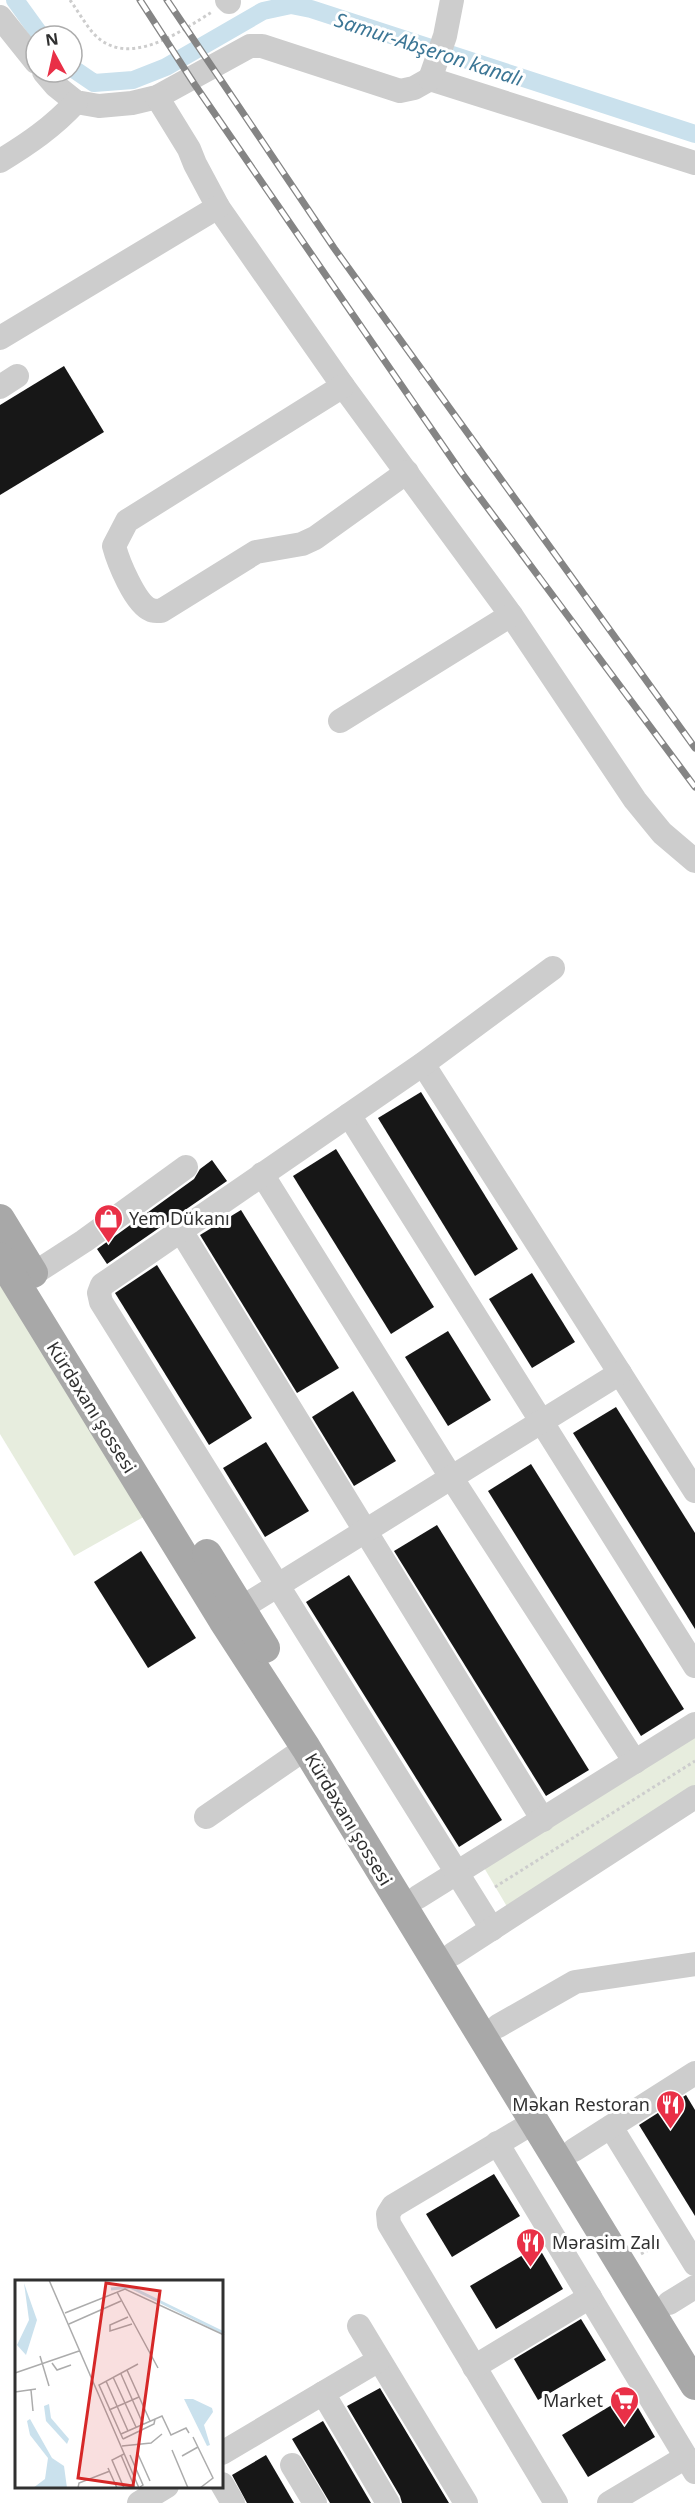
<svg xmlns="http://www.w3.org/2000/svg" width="695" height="2503" font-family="'Noto Sans',sans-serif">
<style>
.green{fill:#e7edde}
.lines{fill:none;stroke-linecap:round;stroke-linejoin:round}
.canal{stroke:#cae1ed;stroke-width:18}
.building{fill:#171717}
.path{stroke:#cdcdcd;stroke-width:3;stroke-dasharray:3 3;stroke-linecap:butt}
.minor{stroke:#cdcdcd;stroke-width:24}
.major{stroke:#a8a8a8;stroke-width:30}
.rail-casing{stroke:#858585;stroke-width:7}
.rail{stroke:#fff;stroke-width:4.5;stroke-dasharray:14;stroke-linecap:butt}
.labels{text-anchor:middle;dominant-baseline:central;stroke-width:6;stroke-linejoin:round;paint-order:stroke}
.poi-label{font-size:18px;fill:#303030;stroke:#fff;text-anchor:start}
.street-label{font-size:18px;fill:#303030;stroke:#fff}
.water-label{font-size:20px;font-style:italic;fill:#3c7695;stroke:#fff}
.inset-river{fill:none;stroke:#cae1ed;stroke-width:3}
.inset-road{fill:none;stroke:#acacac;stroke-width:1.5}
.view{fill:#d62828;fill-opacity:0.15;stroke:#d62828;stroke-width:3}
.inset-edge{fill:none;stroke:#303030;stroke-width:3}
</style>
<rect width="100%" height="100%" fill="#fff"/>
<!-- green -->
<g class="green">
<polygon points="0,1280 147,1515 74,1556 0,1434"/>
<polygon points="695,1732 695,1787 509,1910 483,1866"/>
</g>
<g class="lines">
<!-- canal -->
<g class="canal">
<polyline points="15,0 41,36"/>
<polyline points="72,68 94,83 133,80 166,67 263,11 291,5 311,9 695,134"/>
</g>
</g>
<!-- building -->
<g class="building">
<polygon points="64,366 104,432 0,495 0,405"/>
<polygon points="421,1092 518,1249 475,1276 378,1118"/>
<polygon points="336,1149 434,1307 391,1334 293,1176"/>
<polygon points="212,1160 227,1181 107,1264 97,1249 194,1179 200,1169"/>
<polygon points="241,1210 339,1368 297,1393 200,1235"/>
<polygon points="157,1265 252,1418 209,1445 115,1293"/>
<polygon points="532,1273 575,1342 532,1368 489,1299"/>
<polygon points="448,1331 491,1400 448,1426 405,1357"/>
<polygon points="353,1391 396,1461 354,1486 312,1417"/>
<polygon points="616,1407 695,1533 695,1629 573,1433"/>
<polygon points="266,1442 309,1511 265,1537 223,1468"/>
<polygon points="531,1464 684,1709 641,1736 488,1491"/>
<polygon points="437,1525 589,1770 546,1796 394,1551"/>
<polygon points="141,1551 196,1638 148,1668 94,1582"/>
<polygon points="349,1575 502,1820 459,1847 306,1602"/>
<polygon points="686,2095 695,2110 695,2216 639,2125"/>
<polygon points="494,2174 520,2216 452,2257 426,2214"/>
<polygon points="538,2246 563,2289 496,2329 470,2286"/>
<polygon points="581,2319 606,2360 538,2400 514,2359"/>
<polygon points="380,2388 449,2503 402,2503 400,2496 347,2406"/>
<polygon points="630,2394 655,2437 588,2477 562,2435"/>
<polygon points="323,2421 371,2503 330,2503 292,2439"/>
<polygon points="266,2455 294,2503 247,2503 232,2475"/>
</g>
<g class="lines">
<!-- path -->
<g class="path">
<path d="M 70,0 C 78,11 85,24 94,34 C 128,70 181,31 212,12"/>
<polyline points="495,1887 695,1761"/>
<polyline points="641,2254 659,2244"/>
</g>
<!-- minor -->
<g class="minor">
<polyline points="227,0 229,2"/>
<polyline points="0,17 36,62"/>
<polyline points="44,72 56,86 76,102 99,106 132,103 157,97 250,46 262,46 400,91 414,88 430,79 695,163"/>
<polyline points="430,79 445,36 452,0"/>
<polyline points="157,97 189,149 195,164 218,207 343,386 511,615 635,800 662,833 695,861"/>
<path d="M 0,161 C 28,144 53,127 76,102"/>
<polyline points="0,338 218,207"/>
<path d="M 343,386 L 127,521 L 114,546 C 118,561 135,604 151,610 C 154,611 158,611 161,611 L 256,552 L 302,544 L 315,538 L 407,472"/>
<polyline points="0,387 17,376"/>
<polyline points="340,721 511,615"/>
<polyline points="423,1064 695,1491"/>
<polyline points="349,1115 695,1666"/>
<polyline points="262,1174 451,1477 635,1762"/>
<polyline points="181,1231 543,1820"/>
<polyline points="33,1274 84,1241 186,1167"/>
<polyline points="225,1618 620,1373"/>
<polyline points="206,1817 306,1748"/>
<polyline points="418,1897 695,1724"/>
<polyline points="492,1929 101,1302 99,1293 102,1285 423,1064 553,968"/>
<polyline points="453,1954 695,1797"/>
<polyline points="498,2026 575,1982 695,1964"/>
<polyline points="534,2122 393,2206 388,2214 389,2224 556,2503"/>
<polyline points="611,2127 695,2264"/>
<polyline points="497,2143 695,2472"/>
<polyline points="574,2150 695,2073"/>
<polyline points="669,2303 695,2287"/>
<polyline points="359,2326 466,2503"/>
<polyline points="474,2367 590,2297"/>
<polyline points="323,2393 388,2503"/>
<polyline points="222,2453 379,2360"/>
<polyline points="292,2465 315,2503"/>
<polyline points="222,2484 233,2503"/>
<polyline points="139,2503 167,2486"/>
<polyline points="609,2503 686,2457"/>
</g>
<!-- major -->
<g class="major">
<polyline points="0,1219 33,1273"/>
<polyline points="0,1257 223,1620 306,1748 695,2385"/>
<polyline points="207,1554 265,1648"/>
</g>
<defs>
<g id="rail">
<polyline points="140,0 195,85 461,472 695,787"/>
<polyline points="167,0 334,248 695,748"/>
</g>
</defs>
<!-- rail casing -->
<use href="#rail" class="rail-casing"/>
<!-- rail -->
<use href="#rail" class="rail"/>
</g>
<!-- icons -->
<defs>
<symbol id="shop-pin" viewBox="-11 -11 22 30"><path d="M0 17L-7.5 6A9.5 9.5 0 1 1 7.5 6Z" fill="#e93047" stroke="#fff"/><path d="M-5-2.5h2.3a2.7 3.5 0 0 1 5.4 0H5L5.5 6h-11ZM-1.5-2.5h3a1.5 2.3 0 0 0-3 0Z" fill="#fff"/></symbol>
<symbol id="restaurant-pin" viewBox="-11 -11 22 30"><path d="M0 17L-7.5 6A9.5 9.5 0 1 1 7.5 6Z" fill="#e93047" stroke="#fff"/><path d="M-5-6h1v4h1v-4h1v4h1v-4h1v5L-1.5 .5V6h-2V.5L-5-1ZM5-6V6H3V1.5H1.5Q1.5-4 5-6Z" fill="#fff"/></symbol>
<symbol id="supermarket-pin" viewBox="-11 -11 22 30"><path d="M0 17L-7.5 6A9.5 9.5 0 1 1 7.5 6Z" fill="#e93047" stroke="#fff"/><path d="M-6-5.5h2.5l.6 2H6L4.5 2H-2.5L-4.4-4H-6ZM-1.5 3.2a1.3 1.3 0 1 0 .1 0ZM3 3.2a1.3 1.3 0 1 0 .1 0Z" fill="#fff"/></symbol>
</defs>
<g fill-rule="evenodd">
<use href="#shop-pin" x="92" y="1202" width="33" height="45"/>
<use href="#restaurant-pin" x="654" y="2088" width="33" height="45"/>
<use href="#restaurant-pin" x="514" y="2226" width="33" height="45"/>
<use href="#supermarket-pin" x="608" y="2384" width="33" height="45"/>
</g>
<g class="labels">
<!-- poi labels -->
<g class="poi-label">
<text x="129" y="1218">Yem Dükanı</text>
<text x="650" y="2104" text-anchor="end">Məkan Restoran</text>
<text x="552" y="2242">Mərasim Zalı</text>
<text x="603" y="2400" text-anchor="end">Market</text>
</g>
<!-- street labels -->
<g class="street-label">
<text transform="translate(92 1407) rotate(58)">Kürdəxanı şossesi</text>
<text transform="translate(349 1819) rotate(59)">Kürdəxanı şossesi</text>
</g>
<!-- water labels -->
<g class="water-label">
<text transform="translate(429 49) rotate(18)">Samur-Abşeron kanalı</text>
</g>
</g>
<!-- overview -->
<g transform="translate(15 2280)">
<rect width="208" height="208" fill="#fff"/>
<path d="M 9,3 L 22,40 L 11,75 L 2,65 L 14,40 ZM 169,119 L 178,119 L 197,128 L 198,132 L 189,145 L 195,165 L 192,166 ZM 34,124 L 36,138 L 54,159 L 52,164 L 31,141 L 29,126 ZM 15,139 L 37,178 L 49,186 L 52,208 L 18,208 L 30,199 L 33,178 L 15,155 L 12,141 Z" fill="#cae1ed"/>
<path class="inset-river" d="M 96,9 L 115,7 L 209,53"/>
<path class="inset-road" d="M 34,0 L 124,208M 102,12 L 143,88M 50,33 L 110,9 L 209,55M 113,37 L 95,45 L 95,51 L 117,44M 54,44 L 106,21M 25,76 L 34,106M 37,83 L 42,90 L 56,85M 112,90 L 135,141M 0,93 L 64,71M 106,94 L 128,144M 98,97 L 121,147M 91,101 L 113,151M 16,110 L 18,131M 0,112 L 21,109M 94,130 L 124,117M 106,154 L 147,136 L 156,155 L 171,148 L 174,153M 178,157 L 198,198 L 185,208M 108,159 L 84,105 L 123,84M 108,159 L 139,144 L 140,139M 107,166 L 136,163 L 147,154M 157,170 L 173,208M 122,172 L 135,201M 106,175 L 120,208M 115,175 L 128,205 L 125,207M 167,176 L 183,167M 93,188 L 102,208M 63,208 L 64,203 L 95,191M 109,208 L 97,180 L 109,174"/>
<path class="view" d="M 91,3 L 145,11 L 118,206 L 63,198 Z"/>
<rect width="208" height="208" class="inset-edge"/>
</g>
<!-- north arrow -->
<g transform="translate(54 54) rotate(352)"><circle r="28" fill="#ffffff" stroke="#acacac" stroke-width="1.5"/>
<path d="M0-4.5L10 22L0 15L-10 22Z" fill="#e93047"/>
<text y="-9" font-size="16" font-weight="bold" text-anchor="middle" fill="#303030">N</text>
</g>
</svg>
